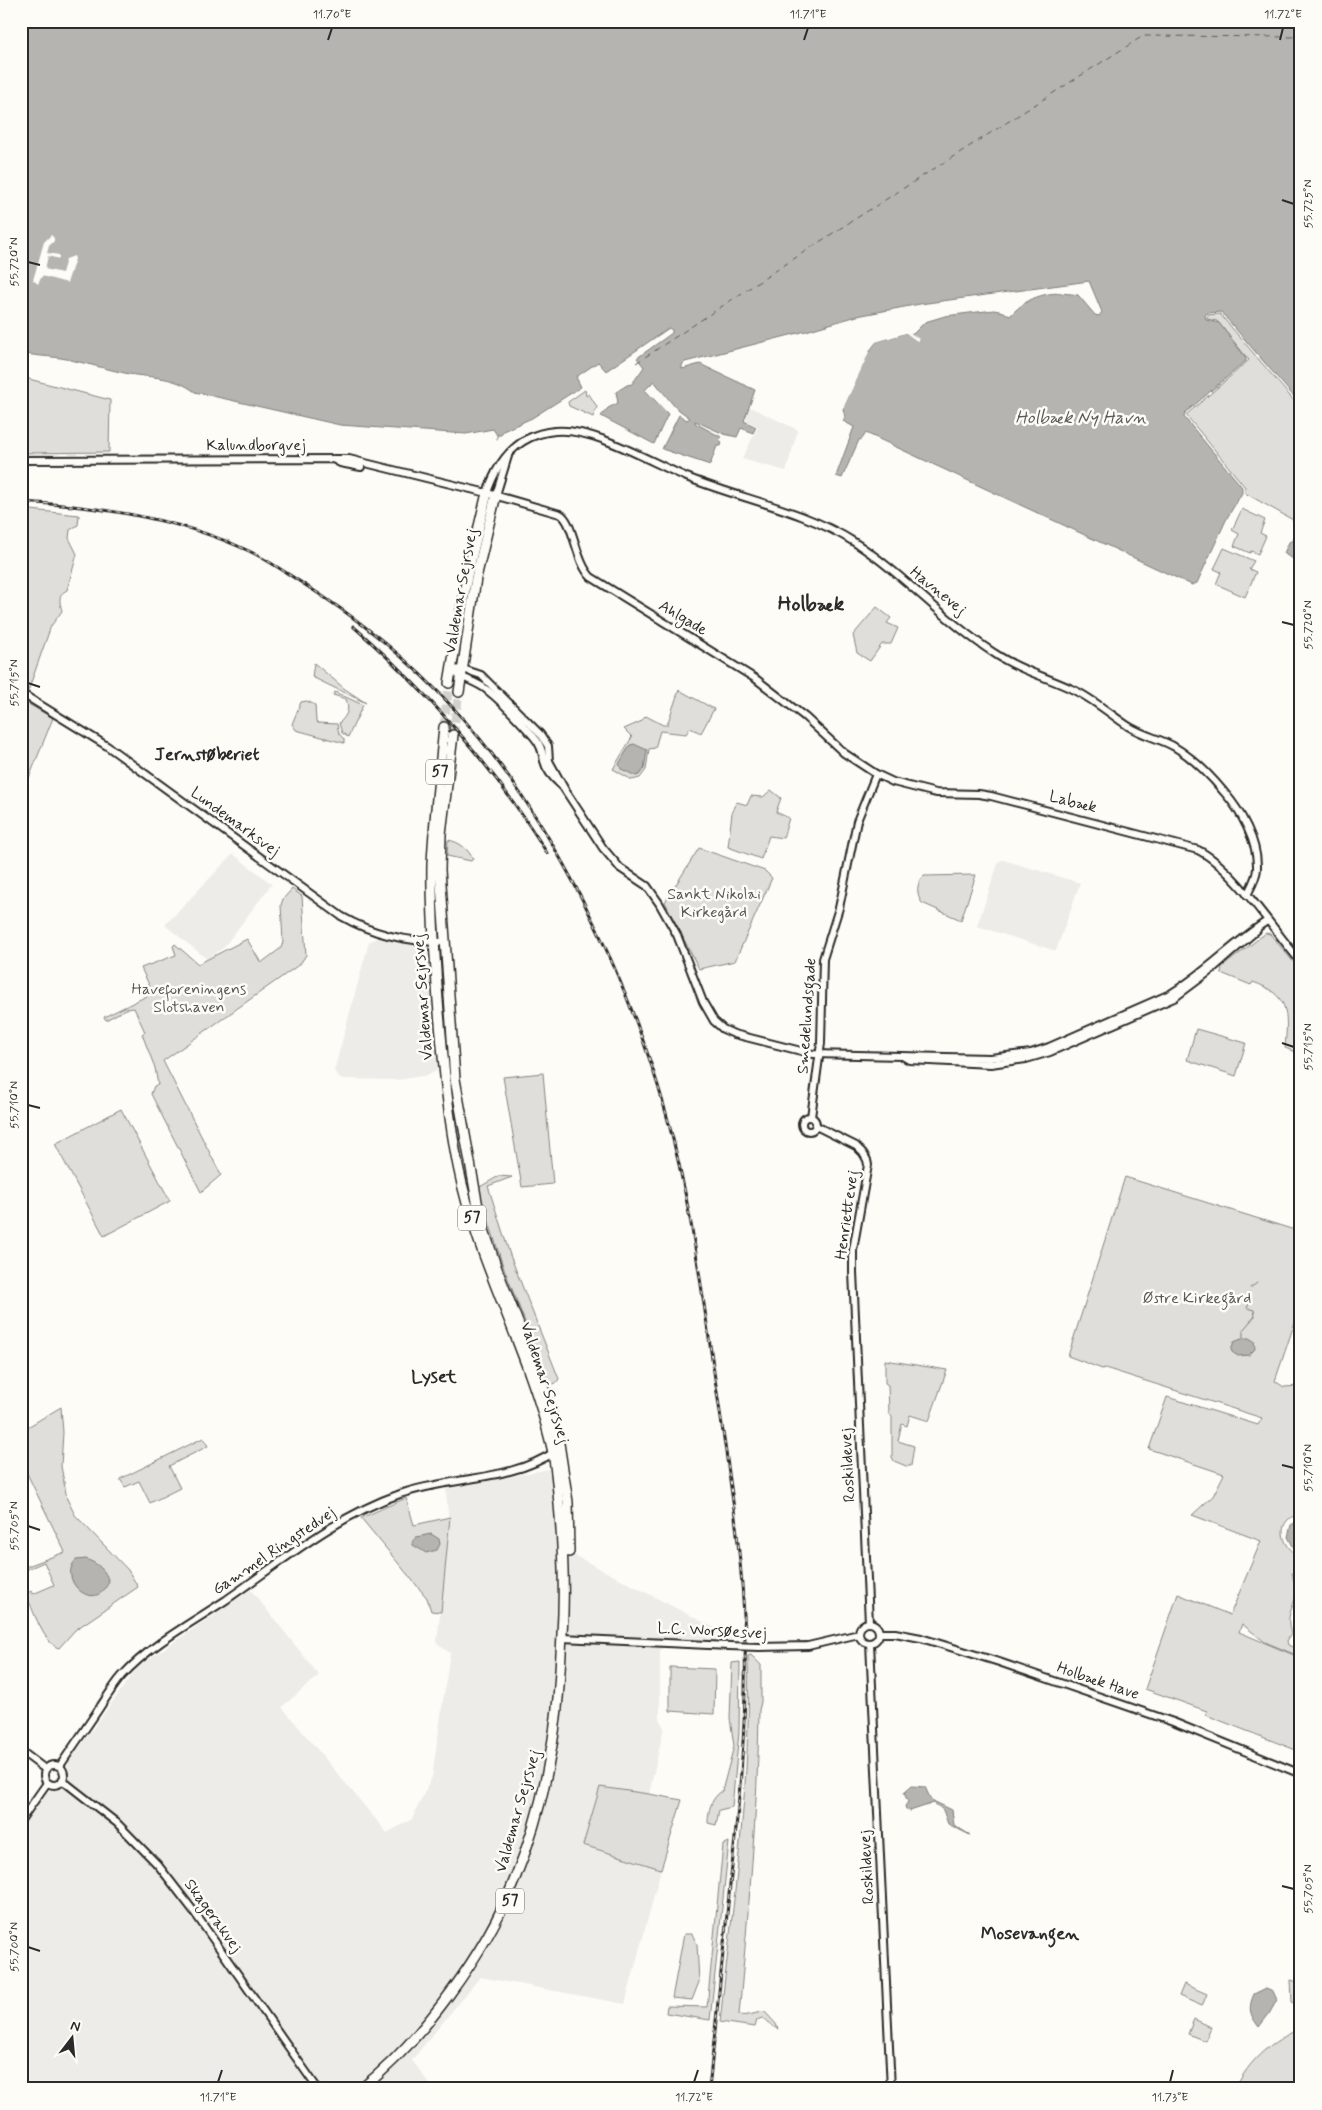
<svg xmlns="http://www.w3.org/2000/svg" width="1322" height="2110" font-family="Mynerve,sans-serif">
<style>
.built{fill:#edece8}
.green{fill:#dfdeda;stroke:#858482}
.water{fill:#b5b4b1;stroke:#7e7d7b}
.pier{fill:#fdfcf7}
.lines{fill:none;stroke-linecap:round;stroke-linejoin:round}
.stream{stroke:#7e7d7b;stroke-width:1}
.ferry{stroke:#5b5b5a;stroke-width:1;stroke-dasharray:6 5;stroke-linecap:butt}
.primary-tunnel{stroke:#d3d2ce;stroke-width:9;stroke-dasharray:9 4.5;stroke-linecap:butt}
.tertiary-casing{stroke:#2b2b2b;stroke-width:10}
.primary-casing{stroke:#2b2b2b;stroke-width:12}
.tertiary{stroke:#fdfcf7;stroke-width:6}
.primary{stroke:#fdfcf7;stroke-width:9}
.rail-casing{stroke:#2b2b2b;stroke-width:3}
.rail{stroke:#fdfcf7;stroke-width:1;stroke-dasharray:4;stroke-linecap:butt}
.tertiary-bridge-casing{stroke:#2b2b2b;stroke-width:10;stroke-linecap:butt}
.tertiary-bridge{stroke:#fdfcf7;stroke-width:6}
.ticks{fill:none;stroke:#2b2b2b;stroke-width:2}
.labels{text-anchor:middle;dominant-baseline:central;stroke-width:5;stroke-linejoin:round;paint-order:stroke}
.shield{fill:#fdfcf7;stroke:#6a6a68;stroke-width:1}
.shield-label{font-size:15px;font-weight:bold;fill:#2b2b2b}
.street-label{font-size:16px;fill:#2b2b2b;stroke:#fdfcf7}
.park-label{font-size:16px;fill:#585857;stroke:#fdfcf7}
.water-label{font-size:18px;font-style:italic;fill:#5b5b5a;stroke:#fdfcf7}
.neighbourhood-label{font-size:18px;font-weight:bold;fill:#2b2b2b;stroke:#fdfcf7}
.district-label{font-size:21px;font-weight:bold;fill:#2b2b2b;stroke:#fdfcf7}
.neatline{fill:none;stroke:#2b2b2b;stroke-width:2}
.ticks-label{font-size:12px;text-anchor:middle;fill:#2b2b2b}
</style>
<rect width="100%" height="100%" fill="#fdfcf7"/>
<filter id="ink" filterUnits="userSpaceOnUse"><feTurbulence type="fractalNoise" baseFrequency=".02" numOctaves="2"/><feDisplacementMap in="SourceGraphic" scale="10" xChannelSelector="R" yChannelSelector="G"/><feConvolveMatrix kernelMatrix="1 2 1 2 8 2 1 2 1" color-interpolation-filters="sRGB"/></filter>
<g filter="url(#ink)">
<!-- built -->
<g class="built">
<polygon points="750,407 798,430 786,471 742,459 758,427 746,420"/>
<polygon points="233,854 272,884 223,948 207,959 165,925"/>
<polygon points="1003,860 1080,883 1056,951 977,926 999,861"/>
<polygon points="377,938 422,947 428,953 438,1068 436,1071 428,1075 398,1080 340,1079 334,1071 369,942"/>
<polygon points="549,1469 554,1482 560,1548 728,1635 731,1639 731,1650 663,1647 660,1651 660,1721 664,1727 649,1794 600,1788 584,1845 661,1869 625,2004 480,1977 412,2060 433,2089 21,2089 21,1829 49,1790 61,1786 67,1779 68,1763 135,1671 146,1661 251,1590 319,1675 282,1707 387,1833 412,1819 432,1777 450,1653 437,1643 449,1527 446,1489"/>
</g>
<!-- green -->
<g class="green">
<polygon points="1220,314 1301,409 1301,526 1294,531 1293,520 1245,493 1245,487 1186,415 1249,360 1217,321 1207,319 1208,315"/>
<polygon points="21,377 110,400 109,452 21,453"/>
<polygon points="585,390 586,396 589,394 597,407 593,417 569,406 568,402"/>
<path d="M 21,509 L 79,515 L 78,525 L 70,530 L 69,538 L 77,554 L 67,590 C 57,595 60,602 62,611 L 51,626 L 28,691 L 21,688 Z"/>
<polygon points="1242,509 1265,520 1260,533 1266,536 1258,554 1251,551 1250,553 1234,546 1239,534 1232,530"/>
<polygon points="1224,548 1254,561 1249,569 1256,572 1245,597 1216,584 1221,572 1214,569"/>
<polygon points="877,607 891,618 887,623 898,628 891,644 882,644 870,661 857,653 853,635"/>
<polygon points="314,663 345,689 366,703 312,677"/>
<polygon points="679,690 714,709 701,733 690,728 686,734 660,731 655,748 649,749 646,770 640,778 632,780 613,769 632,737 624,729 640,722 646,716 663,725 667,725"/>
<path d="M 335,692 L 363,705 L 348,737 L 342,733 L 339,723 C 347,716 350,709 346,699 L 333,695 Z"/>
<polygon points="21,700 53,718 29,778 21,775"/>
<polygon points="307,701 315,705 316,721 318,723 337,724 339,734 344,739 344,743 296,730 292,724 301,702"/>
<polygon points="771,790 781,798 776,812 789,818 783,838 769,836 761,859 728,847 732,813 737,802 747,805 751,796 763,797"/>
<path d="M 448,840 C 460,842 468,849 473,859 L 471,861 L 447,856 Z"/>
<polygon points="699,848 765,871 772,878 735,961 699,969 665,902"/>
<path d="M 976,875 L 961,920 L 922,903 C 916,895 916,884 924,876 Z"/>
<polygon points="292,889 302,896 306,955 300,964 163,1061 221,1175 201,1192 151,1094 154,1086 158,1085 155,1068 142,1034 145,1032 134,1008 126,1009 106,1020 104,1017 153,993 141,968 176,955 173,946 175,944 198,964 247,939 261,963 281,948 283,942 281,905 283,899"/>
<path d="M 1266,933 L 1270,934 L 1301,971 L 1301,1054 L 1285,1048 C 1288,1013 1290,995 1253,982 L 1251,985 L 1221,973 L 1222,967 Z"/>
<polygon points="1196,1029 1246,1043 1236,1076 1187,1060"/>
<polygon points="543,1073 553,1184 522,1187 503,1077"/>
<polygon points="121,1109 170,1201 104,1236 55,1144"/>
<polygon points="499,1176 512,1177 488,1186 510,1255 559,1379 556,1383 550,1385 503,1266 478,1188"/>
<path d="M 1125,1177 L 1301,1232 L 1301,1304 L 1275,1381 L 1284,1387 L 1301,1386 L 1301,1514 C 1275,1518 1279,1546 1301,1557 L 1301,1573 L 1292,1573 C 1293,1580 1297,1588 1296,1594 C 1293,1612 1285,1613 1291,1634 L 1287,1641 L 1288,1645 L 1297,1649 L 1301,1644 L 1301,1657 L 1265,1642 L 1242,1624 L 1239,1632 L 1301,1658 L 1301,1752 L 1206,1715 L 1207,1711 L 1204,1710 L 1145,1689 L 1178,1594 L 1230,1615 L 1261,1541 L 1192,1515 L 1213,1496 L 1224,1474 L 1149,1449 L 1167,1397 L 1258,1425 L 1262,1418 L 1105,1368 L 1102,1369 L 1068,1356 Z"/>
<polygon points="885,1360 947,1370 929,1421 910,1415 907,1426 902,1424 898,1441 914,1446 911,1466 906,1466 894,1461 892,1457 892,1417 889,1413 888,1385 885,1383"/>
<path d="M 61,1407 L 63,1432 L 61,1466 L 67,1499 L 75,1515 L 128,1570 L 138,1587 L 75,1630 L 59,1648 C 44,1645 32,1607 26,1594 L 31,1591 L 33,1594 L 54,1585 L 44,1562 L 23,1571 L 24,1575 L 21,1576 L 21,1569 L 25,1567 L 65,1552 L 21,1461 L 21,1431 Z"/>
<polygon points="203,1438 208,1446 169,1466 180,1488 150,1503 139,1481 125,1487 120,1479"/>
<polygon points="406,1498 414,1525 450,1517 441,1612 431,1611 427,1598 361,1518"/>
<path d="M 751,1655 L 761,1665 L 761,1702 L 759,1710 C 758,1812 748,1913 739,2015 C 749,2017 755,2012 765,2012 L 776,2024 L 778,2029 C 771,2027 769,2020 762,2018 L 757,2020 L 755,2027 L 720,2022 C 733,1901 752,1778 748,1656 Z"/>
<path d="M 740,1662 L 739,1732 L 732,1807 L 719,1810 L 716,1825 L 708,1823 C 708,1811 711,1798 722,1791 L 734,1746 L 730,1718 L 732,1663 Z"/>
<polygon points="670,1667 715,1669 714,1714 670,1711"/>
<polygon points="600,1787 649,1794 682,1800 661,1869 583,1845"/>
<polygon points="729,1842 710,2020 666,2013 667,2006 707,2007 723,1845"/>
<polygon points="684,1934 692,1934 697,1944 699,1982 692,2000 672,1998"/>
<polygon points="1291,1980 1301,1983 1301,2023 1295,2022 1300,2007 1292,2002"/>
<polygon points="1184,1984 1207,1994 1202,2006 1179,1996"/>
<polygon points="1194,2019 1211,2027 1205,2041 1188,2034"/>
<path d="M 1301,2028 L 1301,2089 L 1235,2089 C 1251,2058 1269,2043 1301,2028 Z"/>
</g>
<!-- water -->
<g class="water">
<path d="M 21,21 L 1301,21 L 1301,405 L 1221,312 L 1208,313 L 1205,315 L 1206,320 L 1219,323 L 1246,358 L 1246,361 L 1185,413 L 1184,417 L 1242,487 L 1242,493 L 1227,518 L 1197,583 L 1192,585 L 866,433 L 862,439 L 859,440 L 842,478 L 836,476 L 854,427 L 843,421 L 845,417 L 843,409 L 866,357 L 876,342 L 906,333 L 913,334 L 925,322 L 945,316 L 994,310 L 1004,312 L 1010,316 C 1029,295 1050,290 1078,295 L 1095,315 L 1099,316 L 1102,312 L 1089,281 L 920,304 L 857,316 L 806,331 L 685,362 L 682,365 L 682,369 L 700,364 L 755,390 L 744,421 L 756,427 L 753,433 L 741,428 L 737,437 L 724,434 L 695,421 L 695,423 L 721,437 L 719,440 L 722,442 L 721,446 L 717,446 L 710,465 L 662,449 L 679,415 L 687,420 L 690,418 L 675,407 L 654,381 L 645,390 L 668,414 L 654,444 L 601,416 L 608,408 L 618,403 L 616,392 L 627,385 L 632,384 L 644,367 L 637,358 L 672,333 L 672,330 L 669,328 L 606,371 L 598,362 L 576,377 L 581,387 L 532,418 L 503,431 L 501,435 L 497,435 L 493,429 L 466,434 L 340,425 L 195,392 C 174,376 153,378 129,374 C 110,370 93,365 75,361 C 58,356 39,357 21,353 Z"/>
<polygon points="1301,526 1301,563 1286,555 1284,553 1289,542 1293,540 1296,532 1295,530"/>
<polygon points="634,744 647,750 644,769 639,775 636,776 621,769 619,764 630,745"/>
<polygon points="1244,1338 1249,1338 1254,1341 1255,1349 1249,1355 1238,1356 1232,1352 1231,1349 1234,1342"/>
<polygon points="1301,1519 1301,1551 1294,1548 1288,1537 1291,1525"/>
<polygon points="431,1534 439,1539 440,1544 437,1550 426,1553 413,1545 412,1542 416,1537"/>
<path d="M 86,1559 C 98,1564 105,1569 109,1582 C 107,1585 105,1589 102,1592 C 86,1606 59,1577 76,1560 Z"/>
<polygon points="912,1786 925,1787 931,1800 952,1810 954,1825 970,1835 948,1824 943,1810 934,1803 910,1811 906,1809 905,1806 908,1802 904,1793"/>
<path d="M 1266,1988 L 1273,1991 L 1277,2000 L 1269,2014 L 1259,2027 C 1249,2014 1248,2008 1254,1994 Z"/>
</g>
<!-- pier -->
<g class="pier">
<polygon points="51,235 54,238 54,241 49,246 47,253 59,255 59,259 48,256 45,269 62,273 66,259 74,256 75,259 67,283 42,276 38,284 33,280 44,242"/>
<polygon points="906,330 919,339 917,341 906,333 876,342 871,348 843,409 842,405 872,342 884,336"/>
</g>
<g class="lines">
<!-- stream -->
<g class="stream">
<polyline points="497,435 497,439"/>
<polyline points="1250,1288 1257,1283"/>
<polyline points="1243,1339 1243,1330 1255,1316 1254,1310 1247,1308 1252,1298 1248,1297 1249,1292"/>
</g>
<!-- ferry -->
<polyline class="ferry" points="636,363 833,233 1143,36 1301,37"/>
<!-- primary-tunnel -->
<g class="primary-tunnel">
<polyline points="444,727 449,683"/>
<polyline points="453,735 459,692"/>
</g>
<defs>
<g id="tertiary">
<polyline points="333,459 340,463 361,467"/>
<path d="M 21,460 L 349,459 L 487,493 L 560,514 C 574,521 575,561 591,577 L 756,679 L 805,717 L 844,753 L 876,774 L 893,782 L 936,793 L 979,794 L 991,796 L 1198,850 C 1235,869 1273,930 1301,962"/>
<path d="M 487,493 C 498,460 518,434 555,431 C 595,427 651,463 689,478 C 744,500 804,510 854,542 C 904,574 944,621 994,653 C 1019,670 1047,677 1074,690 C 1093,699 1110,714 1128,726 C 1142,735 1158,738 1173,746 C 1192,757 1210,775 1224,792 C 1241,811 1258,842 1257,868 C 1257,877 1251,887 1247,895"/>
<polyline points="496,495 508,456"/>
<path d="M 451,670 L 463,669 L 481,675 L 540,734 L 548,746 L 549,761 L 565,790 L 603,848 L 620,868 L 647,886 L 659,903 L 677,935 L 703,1002 L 714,1021 L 723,1029 L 734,1034 L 813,1054 L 990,1058 L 1031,1053 L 1049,1047 L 1170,994 C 1205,974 1233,943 1267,921"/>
<path d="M 451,670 C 462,679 476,681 487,690 C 504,703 520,721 534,737 C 541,745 542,751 544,761 C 546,770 555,780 562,786"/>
<path d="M 21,693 L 107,746 L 341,916 C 372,934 408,942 444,942"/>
<polyline points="904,1057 909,1060 991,1064 1026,1059 1050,1052 1174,998 1210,971 1257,930"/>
<polyline points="811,1117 821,1043 823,959 839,908 857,821 876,774"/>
<circle cx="809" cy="1124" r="7"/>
<polyline points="816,1126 856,1146 863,1153 867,1160 868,1165 853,1250 853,1272 869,1623"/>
<circle cx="869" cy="1633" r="10"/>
<polyline points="880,1633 895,1633 921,1638 999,1662 1173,1722 1301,1774"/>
<polyline points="562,1638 729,1646"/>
<polyline points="870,1643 891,2089"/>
<polyline points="759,1647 808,1646 859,1634"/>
<polyline points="21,1751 45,1769"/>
<circle cx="54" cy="1775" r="10"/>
<path d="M 60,1766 C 73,1746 87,1727 100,1707 C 107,1697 114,1685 122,1676 C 150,1645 191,1623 226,1600 C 281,1562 336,1516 400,1494 C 451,1476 510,1482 556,1451"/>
<polyline points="62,1780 117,1823 158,1865 192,1909 318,2089"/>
<polyline points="21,1820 47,1783"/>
</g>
<g id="primary">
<polyline points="449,683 467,576 487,493"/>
<polyline points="459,692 476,578 496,495"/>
<polyline points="453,735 441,834 440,870 455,1079 480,1218 497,1269 546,1394 558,1437 568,1502 569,1552"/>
<path d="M 361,2089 C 421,2042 487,1951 514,1881 C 530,1842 543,1798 550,1756 C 558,1716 560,1675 562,1634 C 565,1590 563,1548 559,1504 C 557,1483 556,1461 550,1440 C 527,1346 477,1261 458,1166 C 447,1111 443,1056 438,1001 C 435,955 431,909 432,864 C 434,818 440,772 444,727"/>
</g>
</defs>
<!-- tertiary casing -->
<use href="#tertiary" class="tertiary-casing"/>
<!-- primary casing -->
<use href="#primary" class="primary-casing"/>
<!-- tertiary -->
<use href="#tertiary" class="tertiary"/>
<!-- primary -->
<use href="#primary" class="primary"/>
<defs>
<g id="rail">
<path d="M 21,502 C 98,506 179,518 249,551 C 266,559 282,570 299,581 C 357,617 410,660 456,711 C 552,816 628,977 666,1113 C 690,1198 701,1285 714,1372 C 727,1461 743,1551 745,1642 C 747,1724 739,1804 730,1885 C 723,1953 716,2021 709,2089"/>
<path d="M 353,626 C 429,693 494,767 547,853"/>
</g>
</defs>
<!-- rail casing -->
<use href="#rail" class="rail-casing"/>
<!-- rail -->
<use href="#rail" class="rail"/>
<defs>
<polyline id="tertiary-bridge" points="729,1646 759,1647"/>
</defs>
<!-- tertiary-bridge casing -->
<use href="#tertiary-bridge" class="tertiary-bridge-casing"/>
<!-- tertiary-bridge -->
<use href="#tertiary-bridge" class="tertiary-bridge"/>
</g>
</g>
<!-- ticks -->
<path class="ticks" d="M 328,40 L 332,28M 804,40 L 808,28M 1280,40 L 1283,28M 1282,200 L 1294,204M 28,262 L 40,265M 1282,622 L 1294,625M 28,683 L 40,687M 1282,1043 L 1294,1047M 28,1105 L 40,1108M 1282,1465 L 1294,1468M 28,1526 L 40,1530M 1282,1886 L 1294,1889M 28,1947 L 40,1951M 218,2082 L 222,2070M 694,2082 L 698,2070M 1170,2082 L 1173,2070"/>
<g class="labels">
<!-- shield labels -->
<g class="shield">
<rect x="426" y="759.5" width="28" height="25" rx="4"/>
<rect x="458" y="1205.5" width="28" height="25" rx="4"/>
<rect x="496" y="1888.5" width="28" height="25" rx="4"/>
</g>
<g class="shield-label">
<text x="440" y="772">57</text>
<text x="472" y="1218">57</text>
<text x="510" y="1901">57</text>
</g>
<!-- street labels -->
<g class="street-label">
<text x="256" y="445">Kalundborgvej</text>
<text transform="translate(461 591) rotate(-80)">Valdemar Sejrsvej</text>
<text transform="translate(938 591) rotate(39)">Havnevej</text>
<text transform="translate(683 618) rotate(31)">Ahlgade</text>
<text transform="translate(1073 802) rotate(14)">Labæk</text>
<text transform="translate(235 822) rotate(36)">Lundemarksvej</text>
<text transform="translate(423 997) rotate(-94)">Valdemar Sejrsvej</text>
<text transform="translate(807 1016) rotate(-86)">Smedelundsgade</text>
<text transform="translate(847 1215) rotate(-82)">Henriettevej</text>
<text transform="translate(545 1383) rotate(72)">Valdemar Sejrsvej</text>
<text transform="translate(848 1465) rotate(-93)">Roskildevej</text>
<text transform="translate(274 1551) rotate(-34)">Gammel Ringstedvej</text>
<text transform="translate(712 1631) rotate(3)">L.C. Worsøesvej</text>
<text transform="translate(1098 1681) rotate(19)">Holbæk Have</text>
<text transform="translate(518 1811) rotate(-74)">Valdemar Sejrsvej</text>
<text transform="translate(867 1867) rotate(-93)">Roskildevej</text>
<text transform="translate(213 1916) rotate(54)">Skagerakvej</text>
</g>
<!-- park labels -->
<g class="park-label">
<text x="714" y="894">Sankt Nikolai<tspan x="714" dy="18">Kirkegård</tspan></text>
<text x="189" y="989">Haveforeningens<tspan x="189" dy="18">Slotshaven</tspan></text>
<text x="1197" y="1298">Østre Kirkegård</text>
</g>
<!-- water labels -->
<g class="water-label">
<text x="1081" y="418">Holbæk Ny Havn</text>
</g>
<!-- neighbourhood labels -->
<g class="neighbourhood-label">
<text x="207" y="755">Jernstøberiet</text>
<text x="434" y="1377">Lyset</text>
<text x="1030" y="1934">Mosevangen</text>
</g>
<!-- district labels -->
<g class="district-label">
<text x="811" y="604">Holbæk</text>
</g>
</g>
<!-- margin -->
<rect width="1322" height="2110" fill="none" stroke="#fdfcf7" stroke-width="55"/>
<!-- north arrow -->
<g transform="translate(72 2038) rotate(16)" stroke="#fdfcf7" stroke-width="4" paint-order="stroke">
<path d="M0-4L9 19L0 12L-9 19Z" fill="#2b2b2b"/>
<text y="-8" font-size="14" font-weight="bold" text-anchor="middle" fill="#2b2b2b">N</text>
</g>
<rect x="28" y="28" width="1266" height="2054" class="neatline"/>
<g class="ticks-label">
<text x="332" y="18">11.70°E</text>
<text x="808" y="18">11.71°E</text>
<text x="1283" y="18">11.72°E</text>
<text transform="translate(1308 204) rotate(-90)" y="4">55.725°N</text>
<text transform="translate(14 262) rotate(-90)" y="4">55.720°N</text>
<text transform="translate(1308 625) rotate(-90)" y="4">55.720°N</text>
<text transform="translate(14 683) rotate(-90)" y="4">55.715°N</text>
<text transform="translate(1308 1047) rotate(-90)" y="4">55.715°N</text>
<text transform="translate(14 1105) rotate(-90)" y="4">55.710°N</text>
<text transform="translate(1308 1468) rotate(-90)" y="4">55.710°N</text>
<text transform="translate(14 1526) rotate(-90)" y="4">55.705°N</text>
<text transform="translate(1308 1889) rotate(-90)" y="4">55.705°N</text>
<text transform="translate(14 1947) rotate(-90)" y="4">55.700°N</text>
<text x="218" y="2101">11.71°E</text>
<text x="694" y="2101">11.72°E</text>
<text x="1170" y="2101">11.73°E</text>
</g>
</svg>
